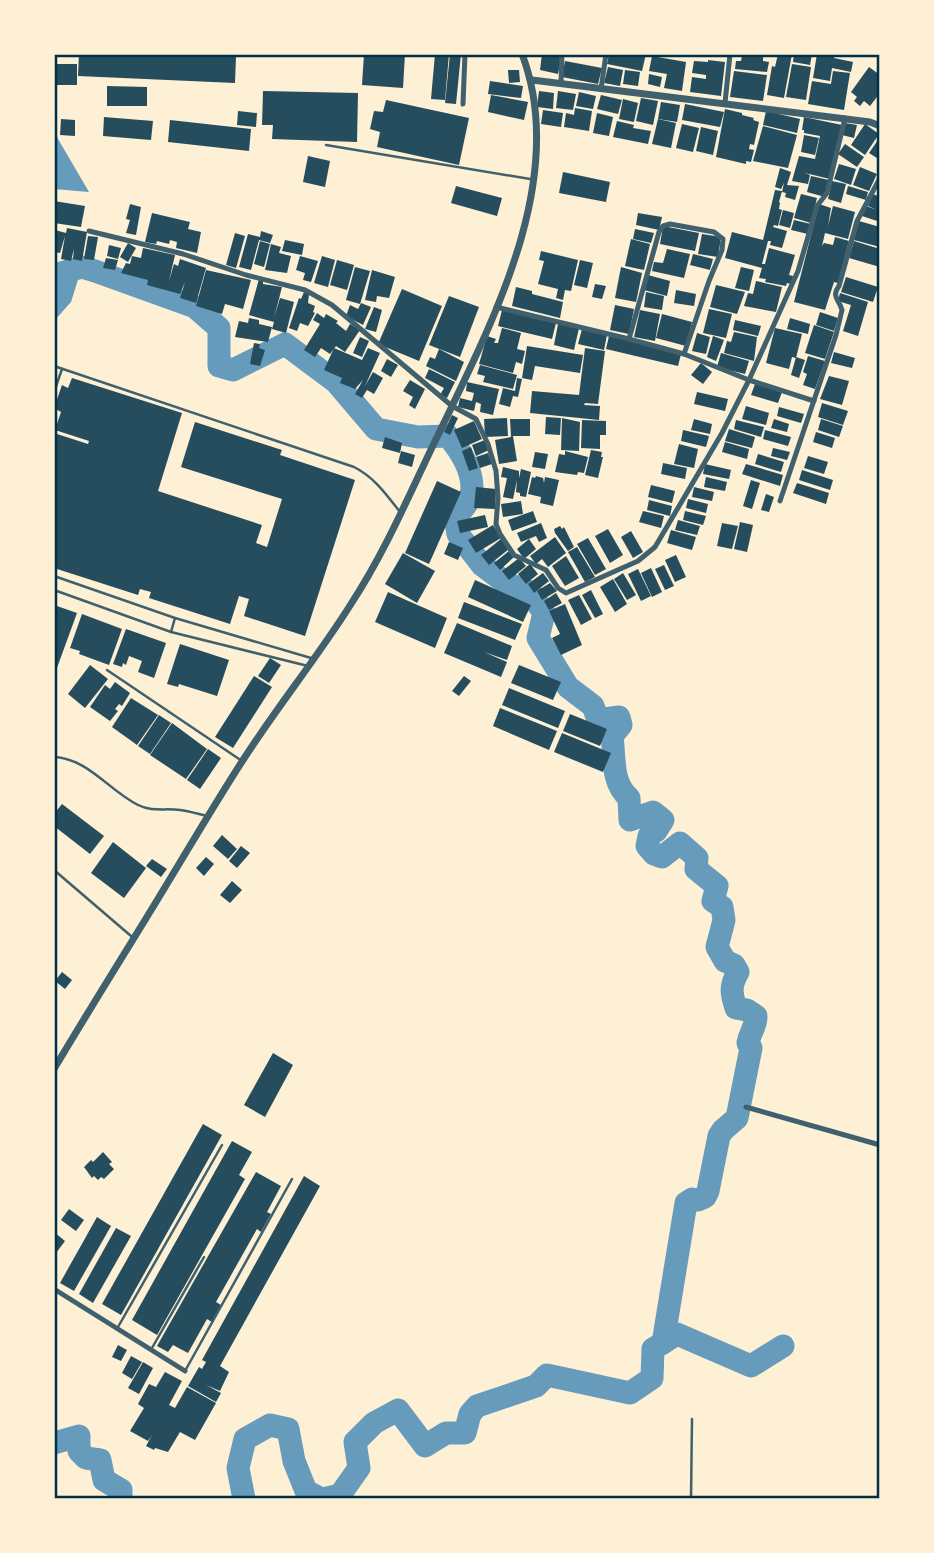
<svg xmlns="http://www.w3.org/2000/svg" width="934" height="1553" font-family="Karla,sans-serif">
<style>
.water{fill:#669bbc}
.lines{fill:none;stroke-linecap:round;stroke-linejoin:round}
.river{stroke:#669bbc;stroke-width:23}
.building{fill:#264d5e}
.service{stroke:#3f606c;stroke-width:2.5}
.minor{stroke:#3f606c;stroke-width:5}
.tertiary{stroke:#3f606c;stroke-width:7}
.neatline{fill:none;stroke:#003049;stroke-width:2.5}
</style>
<rect width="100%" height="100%" fill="#fdf0d5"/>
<!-- water -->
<g class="water">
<polygon points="54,123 58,139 89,192 54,189"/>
<polygon points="62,263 82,267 71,302 54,321 54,267 58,268"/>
</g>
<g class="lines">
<!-- river -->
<g class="river">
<path d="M 54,275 L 82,267 L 95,271 L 195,307 L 219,328 L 219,366 L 233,370 L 285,344 L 336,382 L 376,429 L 418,437 L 448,436 C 459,449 472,469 472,488 C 472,500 462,510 455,518 L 458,534 L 482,565 L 506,583 L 530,592 L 544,613 L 538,638 L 568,687 L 593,706 L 598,720 L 619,717 L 621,725 L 612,736 C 615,758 611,782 629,798 L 630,820 L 653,812 L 663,820 L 656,831 L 649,836 L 647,846 L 654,854 L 662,857 L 680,843 L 697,858 L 696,869 L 717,886 L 713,901 L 722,907 L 724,920 L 717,947 L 725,961 L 734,965 L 738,972 C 730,986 731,993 736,1008 L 747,1010 L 756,1016 C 756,1028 750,1031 748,1043 L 751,1048 L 737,1118 L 723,1130 L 719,1136 L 708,1191 L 705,1197 L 698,1200 L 692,1199 L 686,1203 L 663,1343"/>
<polyline points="54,1443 79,1436 79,1451 86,1458 100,1460 104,1480 121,1490 121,1499"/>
<polyline points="244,1499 238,1468 245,1439 270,1425 288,1429 294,1461 306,1491 321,1499"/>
<polyline points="323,1499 340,1495 359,1468 355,1442 374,1423 398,1410 425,1446 446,1433 465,1433 470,1414 477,1406 536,1386 547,1375 630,1393 652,1378 653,1349 677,1334 751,1366 783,1346"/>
</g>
</g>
<!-- building -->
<g class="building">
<polygon points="79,54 202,54 236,57 235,83 78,76"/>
<polygon points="364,54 405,54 403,88 362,85"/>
<polygon points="435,54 449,54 445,100 431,99"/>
<polygon points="450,54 461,54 456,104 445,103"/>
<polygon points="542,54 562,54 558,74 540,70"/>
<polygon points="609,54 646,54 642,71 607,64"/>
<polygon points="778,54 792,54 784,98 767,95 772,66 775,67"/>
<polygon points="794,54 812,54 810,65 793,62"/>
<polygon points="817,54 834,54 834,58 853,62 851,72 832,68 830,81 813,78"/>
<polygon points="652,56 686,62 682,91 664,88 667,74 649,71"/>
<polygon points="742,56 763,57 763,61 769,62 767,72 735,69 736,61 741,61"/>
<polygon points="708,60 725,62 721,96 690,92 692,77 706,79 706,75 692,73 694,61 708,62"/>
<polygon points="565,61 602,68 598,84 562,77"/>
<rect x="54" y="64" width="23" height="21"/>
<polygon points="792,64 811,67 806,100 786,97"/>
<polygon points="608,67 623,70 620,86 604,83"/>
<polygon points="869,67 880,75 877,82 880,84 880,93 870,106 864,101 860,106 854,101 857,97 851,92"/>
<polygon points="508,70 519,70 520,82 509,83"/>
<polygon points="625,70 640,72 638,86 623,84"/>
<polygon points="734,71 767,75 763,101 730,97"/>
<polygon points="833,71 850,73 844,110 808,104 812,81 831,84"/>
<polygon points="649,74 662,77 660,87 648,84"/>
<polygon points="490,81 523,86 521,98 488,94"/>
<polygon points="107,86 147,87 147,106 107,106"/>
<polygon points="263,91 358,93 357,142 272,139 273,125 262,125"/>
<polygon points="539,91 554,93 553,109 537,107"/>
<polygon points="558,91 576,94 573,110 556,108"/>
<polygon points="579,92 596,96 593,109 576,106"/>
<polygon points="491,95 528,102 524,120 488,112"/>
<polygon points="601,95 622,100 618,114 597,109"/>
<polygon points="641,98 658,101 653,125 636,121"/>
<polygon points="623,99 638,103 634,122 619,119"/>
<polygon points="386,100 469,118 459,165 377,147 380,132 370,129 374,111 383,112"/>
<polygon points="661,102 680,105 677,122 658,119"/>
<polygon points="685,104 724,112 720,127 682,120"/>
<polygon points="575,108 592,111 589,131 564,127 566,113 574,115"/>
<polygon points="725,109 742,113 742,115 754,118 753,120 759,122 754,145 750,144 749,149 754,150 751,162 746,161 746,164 716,157"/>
<polygon points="543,110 563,113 561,127 541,124"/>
<polygon points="238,111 257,113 256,127 237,125"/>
<polygon points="766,111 800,119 797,133 763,125"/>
<polygon points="597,113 613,117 609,136 593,133"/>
<polygon points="104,117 153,121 151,140 103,136"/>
<polygon points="804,117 842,125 830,179 805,173 810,175 808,184 792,181 799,156 815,159 820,136 804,133 804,130 802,130"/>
<polygon points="61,119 75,120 75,136 60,135"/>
<polygon points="658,119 676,123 671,148 652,144"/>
<polygon points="170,120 251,129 249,151 168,142"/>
<polygon points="617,121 634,125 633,128 651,131 648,144 613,137"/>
<polygon points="845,123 857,125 854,138 842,135"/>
<polygon points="682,124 699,128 693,152 676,148"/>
<polygon points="865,124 879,134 865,155 851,145"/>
<polygon points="763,126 797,135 788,168 753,161"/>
<polygon points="701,127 718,131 713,155 696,151"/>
<polygon points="804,135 819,138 815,155 801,152"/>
<polygon points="880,137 880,160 869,153"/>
<polygon points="845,144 864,157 857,167 838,154"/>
<polygon points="308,156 330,161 325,187 303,182"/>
<polygon points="839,164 856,169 851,185 834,179"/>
<polygon points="860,167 877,174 869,191 853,185"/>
<polygon points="780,168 791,172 787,185 799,186 795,200 785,197 786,193 782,192 784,183 781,189 775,187"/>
<polygon points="563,172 610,182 606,202 559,193"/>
<polygon points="811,176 829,180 825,197 807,192"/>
<polygon points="832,181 846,184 841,203 828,199"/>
<polygon points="456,186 502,198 497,216 451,203"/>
<polygon points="848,186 868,192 866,200 846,194"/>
<polygon points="775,190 782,191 779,202 780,203 779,209 782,210 778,226 774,225 773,227 787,231 782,248 770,245 771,241 768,241 762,264 765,264 769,248 795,255 789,275 793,276 791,284 787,283 786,286 765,282 766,279 759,278 762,268 725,258 732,232 763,240"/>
<polygon points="801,194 817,198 811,223 794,218"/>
<polygon points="873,194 880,197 880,222 862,216 866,206 877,210 868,206"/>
<polygon points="54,201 85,206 81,227 54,223"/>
<polygon points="130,204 141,207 136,235 126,233 130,220 126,219"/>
<polygon points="819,204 831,208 828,226 833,206 855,212 848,239 825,233 822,246 824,243 833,245 835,237 849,241 838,283 834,282 825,310 794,302"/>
<polygon points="783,210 794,213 790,228 779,225"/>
<polygon points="152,213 190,222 188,229 201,232 197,253 176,248 177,242 170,240 169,244 157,241 156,244 145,242"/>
<polygon points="638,213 662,217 659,230 636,225"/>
<polygon points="794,220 811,224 808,234 791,230"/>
<polygon points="859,221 880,227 880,247 854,240"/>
<polygon points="663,226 699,233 695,251 660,244"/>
<polygon points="67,228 87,232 82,261 73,259 74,249 71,261 61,259 65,236 60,253 54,252 55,230 66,233"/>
<polygon points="635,229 654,233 651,243 633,239"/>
<polygon points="261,231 273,235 270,243 259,240 251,270 239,267 248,234 260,237"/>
<polygon points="235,233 245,236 236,268 226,265"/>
<polygon points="702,234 721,237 718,257 698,254"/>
<polygon points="88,236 98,237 94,260 84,259"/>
<polygon points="631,239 650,244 644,270 625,266"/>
<polygon points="285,240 304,244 302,255 282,251"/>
<polygon points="260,241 270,244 264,267 254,264"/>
<polygon points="854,241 880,249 880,267 849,258"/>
<polygon points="128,243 136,248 128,262 120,257"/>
<polygon points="271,244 281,247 279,253 291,256 287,273 265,270"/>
<polygon points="109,245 121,248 118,259 107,256"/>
<polygon points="143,248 175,255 169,281 174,264 178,266 180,259 206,268 196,303 180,298 185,282 180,294 147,285 148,280 121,273 126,263 130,264 132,256 141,258"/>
<polygon points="667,249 690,254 684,278 652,271 654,262 663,263"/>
<polygon points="541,251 578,260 571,291 565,290 563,300 556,298 558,289 538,284 544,261 539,260"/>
<polygon points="693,254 713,259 710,270 690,265"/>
<polygon points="300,256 318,261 311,282 303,280 305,273 296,270"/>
<polygon points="322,256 335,260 328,287 314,283"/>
<polygon points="106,258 118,260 115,270 103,268"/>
<polygon points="337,260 354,265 347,290 330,285"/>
<polygon points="580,260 593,263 587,288 574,285"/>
<polygon points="355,267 370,271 360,304 346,300"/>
<polygon points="621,267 642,273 636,302 615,298"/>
<polygon points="741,267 754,270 749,291 735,288"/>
<polygon points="206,270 251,280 243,309 225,304 222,314 196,306"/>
<polygon points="372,270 395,277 389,298 377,296 376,302 365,300"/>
<polygon points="648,275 670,281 667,296 644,290"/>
<polygon points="846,277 878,287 873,302 841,292"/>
<polygon points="259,279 263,280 263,284 282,287 274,318 280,298 294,302 286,333 272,329 274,322 249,315"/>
<polygon points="756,281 782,287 776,312 744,306 748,293 753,294"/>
<polygon points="595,284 606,286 602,299 592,297"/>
<polygon points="716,285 745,292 737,314 710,307"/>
<polygon points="516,287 532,291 532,294 563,302 560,318 512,306"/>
<polygon points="402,289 442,306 419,361 378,344"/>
<polygon points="676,290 696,294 694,306 674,303"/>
<polygon points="304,292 309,294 308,303 315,306 313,312 315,313 308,326 300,323 297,331 289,328 299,298 301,299"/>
<polygon points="646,292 664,296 662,310 644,307"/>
<polygon points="840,293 868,302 858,336 843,331 851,305 838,301"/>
<polygon points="449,296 479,307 460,357 429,345"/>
<polygon points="361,303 371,307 363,325 346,316 350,305 358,309"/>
<polygon points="615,305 634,309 629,334 610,330"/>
<polygon points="374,307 382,310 376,332 365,329"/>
<polygon points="709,309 732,314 726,338 703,333"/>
<polygon points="502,310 556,323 552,339 498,326"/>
<polygon points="640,310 660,314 655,341 634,337"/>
<polygon points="820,312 838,318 834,331 816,325"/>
<polygon points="317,313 324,318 326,314 338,321 336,323 346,331 350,324 360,330 345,352 336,346 330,354 321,348 315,357 304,350 320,324 313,320"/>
<polygon points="662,314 692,322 686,346 656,338"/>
<polygon points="249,318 259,320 259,324 272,327 268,342 235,337 239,321 248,323"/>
<polygon points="790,318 810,324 808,334 787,329"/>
<polygon points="735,320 761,326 758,336 733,330"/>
<polygon points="558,324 579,328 574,350 554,345"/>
<polygon points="814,325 834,332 825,359 805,353"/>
<polygon points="502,328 521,333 517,349 525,351 522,364 516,362 513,373 479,364 487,336 496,339 494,343 498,343"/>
<polygon points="775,328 802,334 796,358 792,357 789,369 766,363"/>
<polygon points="582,329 607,335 604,350 578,344"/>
<polygon points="734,332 757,337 754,361 724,353 727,341 731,342"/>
<polygon points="697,333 710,337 706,354 692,351"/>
<polygon points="609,336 681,354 678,366 606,349"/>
<polygon points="713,336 724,340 716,361 707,357"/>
<polygon points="360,337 369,341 362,357 353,353"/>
<polygon points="254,343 260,344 259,348 265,350 260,366 250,364"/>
<polygon points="527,346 583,355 580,373 535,366 532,380 522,378"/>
<polygon points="334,348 362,360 368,348 380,353 365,386 373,372 383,378 374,394 367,390 362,398 355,394 363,380 355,389 340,383 342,378 324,370"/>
<polygon points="585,348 605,351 598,404 585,403 584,405 600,406 599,420 530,413 532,391 579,395"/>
<polygon points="439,349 464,362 456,381 426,366 430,357 435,359"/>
<polygon points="834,352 855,358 852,368 831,363"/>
<polygon points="721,353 749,361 745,374 717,367"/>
<polygon points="808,356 825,361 815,389 803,385 807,374 803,372"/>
<polygon points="796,357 805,360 799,378 791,375"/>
<polygon points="387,359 398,365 391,377 381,371"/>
<polygon points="701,363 712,372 703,384 691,375"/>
<polygon points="480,365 517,375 513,389 483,382 485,376 477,374"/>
<polygon points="429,369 455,382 447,398 440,395 444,388 425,378"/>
<polygon points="829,376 849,381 842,405 820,399"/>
<polygon points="72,378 182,413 158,491 262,525 256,543 267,547 282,499 181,467 195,422 282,450 280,455 355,480 305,636 244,616 249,599 239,596 230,624 149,598 151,592 140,589 138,595 54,568 54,433 88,444 89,441 55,430 61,412 54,408 62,385 68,388"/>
<polygon points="517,378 522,379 518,397 513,396 510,407 499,404 503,388 515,391"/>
<polygon points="410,380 425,389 415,409 409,405 413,397 403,391"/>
<polygon points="467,382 499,389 493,415 480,412 481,404 476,402 474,411 458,407 460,398 472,401 474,393 466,391"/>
<polygon points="755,384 782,392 778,403 751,395"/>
<polygon points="697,392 728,399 725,411 694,404"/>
<polygon points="822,403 848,411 843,425 818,417"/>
<polygon points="746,406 769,413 766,425 742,419"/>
<polygon points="779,407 804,414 801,423 777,416"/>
<polygon points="452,415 458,418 450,435 444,432"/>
<polygon points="546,417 561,418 560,435 545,434"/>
<polygon points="507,418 508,436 485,437 484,419"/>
<polygon points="562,418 580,422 579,451 561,450"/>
<polygon points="510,419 530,419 530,436 513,436 517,461 499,464 495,440 511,437"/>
<polygon points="694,419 712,424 710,434 691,430"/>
<polygon points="774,419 789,424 787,432 771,428"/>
<polygon points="821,419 843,426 839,437 818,430"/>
<polygon points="582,420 606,421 606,435 600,435 600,449 581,448"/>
<polygon points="736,420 764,427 761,437 734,429"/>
<polygon points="474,421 482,439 462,448 454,430"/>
<polygon points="729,429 755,437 752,448 725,441"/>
<polygon points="683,430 709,436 706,447 681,441"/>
<polygon points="765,430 791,437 788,446 763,439"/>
<polygon points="816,432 835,438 832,448 813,442"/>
<polygon points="385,437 402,443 400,453 382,448"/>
<polygon points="485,440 489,450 476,456 472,445"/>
<polygon points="725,442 749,449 747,459 722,452"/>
<polygon points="679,444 698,449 694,468 674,464"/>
<polygon points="471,447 478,468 469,471 462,451"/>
<polygon points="773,448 790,452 787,460 771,456"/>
<polygon points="591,450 602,452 601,457 603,457 598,478 585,475"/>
<polygon points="401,451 415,455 412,467 398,463"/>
<polygon points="565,451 588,457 584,473 578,472 577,475 555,472 559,454 565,455"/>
<polygon points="535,452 548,454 545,469 532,467"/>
<polygon points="488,453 492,464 480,468 476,457"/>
<polygon points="758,454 784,462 781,472 755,464"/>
<polygon points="808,456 828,462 824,474 804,468"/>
<polygon points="663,463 687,468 685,479 661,474"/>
<polygon points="705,464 731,470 729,479 703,474"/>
<polygon points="746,464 783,475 780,486 742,474"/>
<polygon points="503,467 519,471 519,478 521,469 531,472 526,497 520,496 520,493 516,492 517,480 513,499 503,497 507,478 501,477"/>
<polygon points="802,470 833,480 830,490 799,480"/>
<polygon points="536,476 543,478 544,483 545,477 559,480 553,506 540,503 541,497 528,494 532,477 535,478"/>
<polygon points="706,477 727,482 725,491 704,487"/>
<polygon points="751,480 760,483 752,509 743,506"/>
<polygon points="437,481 461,492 429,564 405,553"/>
<polygon points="797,483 829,493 826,504 793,493"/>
<polygon points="651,485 675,491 672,503 648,497"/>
<polygon points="476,487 496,489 495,509 474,508"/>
<polygon points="694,487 714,492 712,501 692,497"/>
<polygon points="766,494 774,497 769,512 761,510"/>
<polygon points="688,499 708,504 706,513 686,508"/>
<polygon points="649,500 672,506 670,516 647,510"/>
<polygon points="521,501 523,514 503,517 501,504"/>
<polygon points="533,511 537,522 512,531 508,520"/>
<polygon points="643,511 664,516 661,528 639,522"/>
<polygon points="685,511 706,516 703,525 683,520"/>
<polygon points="485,515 488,527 460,533 457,521"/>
<polygon points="678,520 700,526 697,535 675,530"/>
<polygon points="740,522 753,525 747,552 734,549"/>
<polygon points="541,523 547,538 539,542 536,536 521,542 517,533"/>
<polygon points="722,523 738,526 732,549 717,546"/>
<polygon points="493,525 501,538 476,553 468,540"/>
<polygon points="560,526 562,529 564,527 574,547 568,551 555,533 554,529"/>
<polygon points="608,529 623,555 610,563 595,536"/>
<polygon points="671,530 696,537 692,550 667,543"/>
<polygon points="631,531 643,552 633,558 621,537"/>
<polygon points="555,537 566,553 548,567 542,559 536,564 530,556"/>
<polygon points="588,538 606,569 595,575 577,544"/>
<polygon points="501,539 509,549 489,565 481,555"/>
<polygon points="529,539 536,549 524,559 517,549"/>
<polygon points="449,542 463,548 458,560 444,554"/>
<polygon points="577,547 595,577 585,582 568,552"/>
<polygon points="509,551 514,557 500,570 494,563"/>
<polygon points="403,553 435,571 417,603 385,584"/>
<polygon points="676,555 686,577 675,582 665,560"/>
<polygon points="566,556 579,578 565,586 552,566"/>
<polygon points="519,558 526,566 509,580 502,571"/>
<polygon points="530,564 538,574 526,584 518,574"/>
<polygon points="664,565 674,586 665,590 655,569"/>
<polygon points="651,568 662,592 652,597 641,573"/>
<polygon points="638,569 651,596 641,601 628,574"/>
<polygon points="543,573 549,581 534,593 528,584"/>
<polygon points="623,573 636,595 627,600 614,579"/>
<polygon points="613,579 627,604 615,612 600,587"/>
<polygon points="475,580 531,605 523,622 468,597"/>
<polygon points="550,583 557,591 542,600 537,591"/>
<polygon points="591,590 603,614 595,618 582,595"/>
<polygon points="388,592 447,618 435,648 375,622"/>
<polygon points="556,593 562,603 549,610 544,601"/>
<polygon points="579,595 592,619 581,625 568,600"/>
<polygon points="464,602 522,624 515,640 458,618"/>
<polygon points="565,604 582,645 561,655 552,638 560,634 549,611"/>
<polygon points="54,605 77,613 54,676"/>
<polygon points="82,614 122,629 109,665 79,654 80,651 70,648"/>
<polygon points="457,623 512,646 507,660 484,652 507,662 501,677 444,653"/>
<polygon points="126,629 166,643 154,678 138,672 142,661 129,656 126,665 123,663 122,667 113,664"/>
<polygon points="180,644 229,660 217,696 179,684 178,687 167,684"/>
<polygon points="270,658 281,665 269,683 258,676"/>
<polygon points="90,665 108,679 85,708 68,694"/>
<polygon points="519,665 561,682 553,700 511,683"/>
<polygon points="254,676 272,687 233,748 215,737"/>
<polygon points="464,676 471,681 459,696 452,691"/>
<polygon points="115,682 130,693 122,706 119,704 115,709 118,711 110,721 90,707 105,685 110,689"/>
<polygon points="509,688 565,711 558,728 502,705"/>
<polygon points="131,698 158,715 137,745 112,727"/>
<polygon points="500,708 557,731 549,750 493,726"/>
<polygon points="570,714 607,729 600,746 563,731"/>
<polygon points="159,715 171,723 150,754 138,746"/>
<polygon points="172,723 207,749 186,779 150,755"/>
<polygon points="562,733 611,753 603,772 554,752"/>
<polygon points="208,749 221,758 200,789 187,780"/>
<polygon points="62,804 104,836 90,854 54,826 54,814"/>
<polygon points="222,835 237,849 228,859 213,846"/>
<polygon points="113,842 146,868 124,898 91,873"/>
<polygon points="241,846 250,853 237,868 229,861"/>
<polygon points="206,857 214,864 204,876 196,868"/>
<polygon points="152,859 167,869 161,877 146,866"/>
<polygon points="232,881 242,890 230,903 220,895"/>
<polygon points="62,972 72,980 65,989 55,981"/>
<polygon points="273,1053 293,1065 265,1117 244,1105"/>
<polygon points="203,1124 222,1135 121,1315 102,1304"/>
<polygon points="232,1141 252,1152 239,1175 245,1179 157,1335 132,1320"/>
<polygon points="103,1152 112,1162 109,1164 114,1169 104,1179 101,1177 98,1180 94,1176 92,1178 84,1167 91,1160 93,1162"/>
<polygon points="256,1172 281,1186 267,1212 271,1214 261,1232 257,1229 216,1302 221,1305 212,1322 207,1319 188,1353 173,1345 168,1352 157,1346"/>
<polygon points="304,1176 320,1186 220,1366 229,1372 220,1391 206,1385 221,1393 216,1402 188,1386 199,1367 202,1369 206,1362 202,1360"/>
<polygon points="69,1209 84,1220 76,1231 61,1220"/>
<polygon points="97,1217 111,1226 74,1291 60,1283"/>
<polygon points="116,1228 131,1236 93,1303 79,1294"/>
<polygon points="54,1232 65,1241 56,1253 54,1252"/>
<polygon points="118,1345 127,1350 121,1361 112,1357"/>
<polygon points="131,1356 142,1362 132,1379 122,1373"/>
<polygon points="143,1362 153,1368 139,1394 128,1388"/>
<polygon points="165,1372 182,1381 169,1405 175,1408 187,1387 216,1403 195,1440 180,1432 168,1452 155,1448 154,1450 146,1446 152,1435 148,1441 130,1431 144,1408 138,1404 149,1384 156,1387"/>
</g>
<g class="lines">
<!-- service -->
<g class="service">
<polyline points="326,145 530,179"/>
<path d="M 54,366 L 354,467 C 374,477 386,494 400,512"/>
<polyline points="54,392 62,369"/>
<polyline points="54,576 175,618 311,658"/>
<polyline points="54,590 171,632 308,666"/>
<polyline points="171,632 175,618"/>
<polyline points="107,670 242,761"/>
<path d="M 54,757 C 89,759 108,790 138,805 C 152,812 165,808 180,810 C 189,811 198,814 207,816"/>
<polyline points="54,870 131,936"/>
<polyline points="118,1327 222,1145"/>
<polyline points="152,1348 204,1257"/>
<polyline points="185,1371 292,1179"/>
<polyline points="691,1499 692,1419"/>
</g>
<!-- minor -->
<g class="minor">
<polyline points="561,83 562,54"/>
<polyline points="601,89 606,54"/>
<polyline points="725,103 730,54"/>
<polyline points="463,104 465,54"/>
<polyline points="89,231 183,254 246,275 305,290 332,305 452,406 476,419 488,444 496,471 498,498 496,524 500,534 514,555 546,570 558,588 566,593 638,561 655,547 722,433 749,380 798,271 817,206 827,193 845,118"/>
<polyline points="496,307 629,339 659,232 663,226 670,224 714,232 723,239 722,250 709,281 684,354 749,380 814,401"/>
<polyline points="629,339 684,354"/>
<path d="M 780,501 L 836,335 L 842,310 C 839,299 831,297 839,286 L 857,221 L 880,178"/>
<polyline points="746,1107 880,1145"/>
<polyline points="54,1289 185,1371"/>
</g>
<!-- tertiary -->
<g class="tertiary">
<polyline points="532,80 870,122 880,126"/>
<path d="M 54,1069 C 86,1015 120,961 153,907 C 183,858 212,808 243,760 C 277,707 317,658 351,604 C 387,549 411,490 440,431 C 493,321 569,177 522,54"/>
</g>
</g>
<!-- border -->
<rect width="934" height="1553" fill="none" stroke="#fdf0d5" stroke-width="112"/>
<rect x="56" y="56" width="822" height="1441" class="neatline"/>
</svg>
